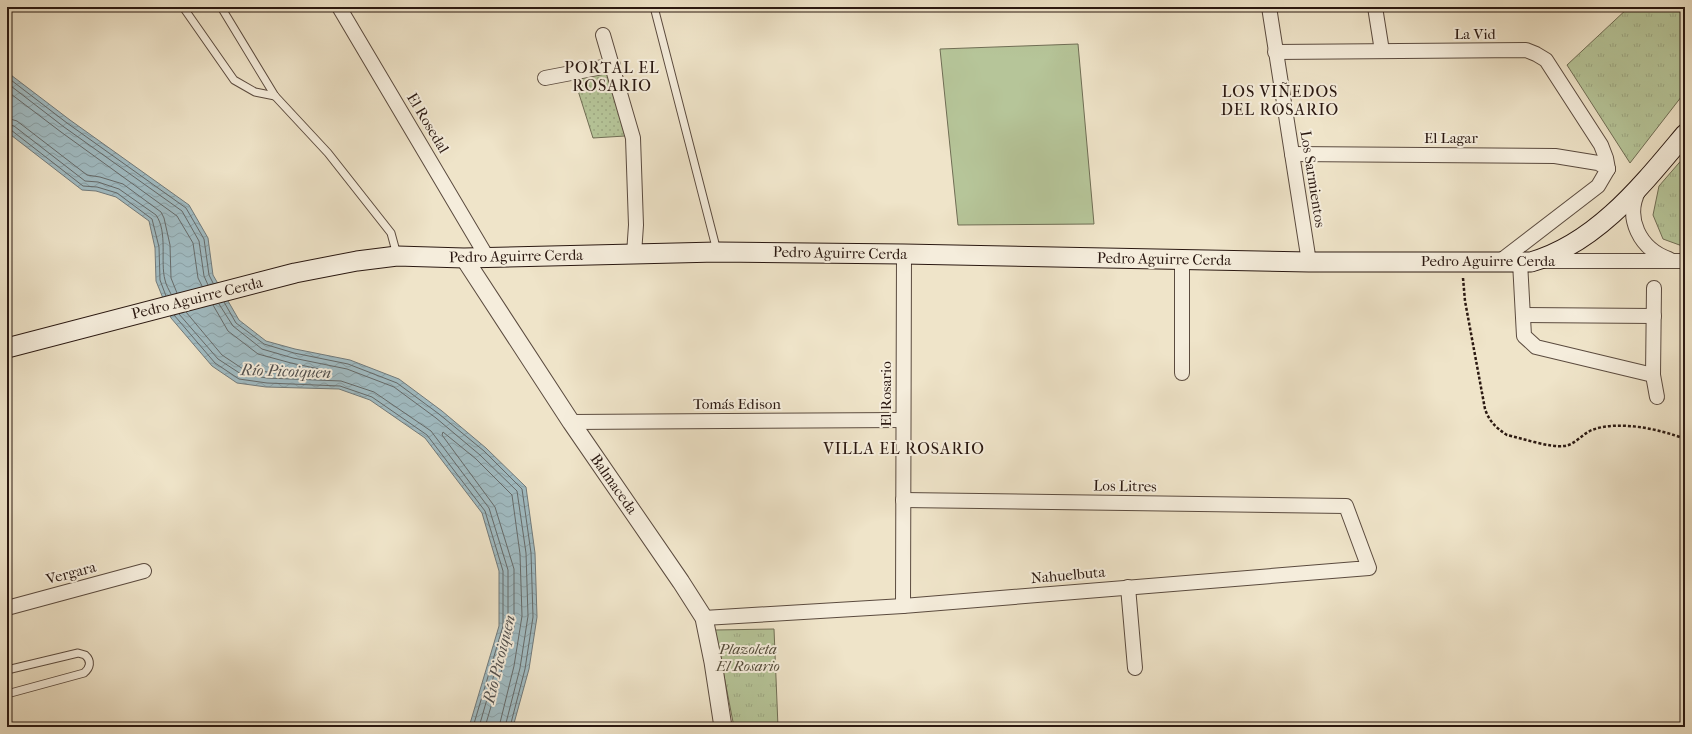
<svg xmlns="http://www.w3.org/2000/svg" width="1692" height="734" font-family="'IM FELL French Canon',serif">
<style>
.grass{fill:url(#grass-dots);stroke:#706e55}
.park{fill:url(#park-tufts);stroke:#706e55}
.pitch{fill:#b6c599;stroke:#706e55}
.water{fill:url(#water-waves);stroke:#717a7b}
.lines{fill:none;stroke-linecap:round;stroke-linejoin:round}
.shore{stroke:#656a6a;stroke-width:1}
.service-casing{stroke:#5b4b3f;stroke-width:9}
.minor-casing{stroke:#5b4b3f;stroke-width:16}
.tertiary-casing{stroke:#5b4b3f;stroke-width:19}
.secondary-casing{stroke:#2a1811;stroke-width:21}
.path{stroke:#2a1811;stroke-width:2.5;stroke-dasharray:3 2;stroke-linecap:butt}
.service{stroke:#f5eddc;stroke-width:7}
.minor{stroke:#f5eddc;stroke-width:14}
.tertiary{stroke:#f5eddc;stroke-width:17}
.secondary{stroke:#f5eddc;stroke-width:19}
.labels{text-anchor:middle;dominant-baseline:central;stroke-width:4;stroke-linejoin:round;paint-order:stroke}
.street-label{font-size:15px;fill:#2a1811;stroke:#f5eddc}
.park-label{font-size:15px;font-style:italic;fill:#544c3a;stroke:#f5eddc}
.neighbourhood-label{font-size:16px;letter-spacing:1px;fill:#2a1811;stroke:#f5eddc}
.water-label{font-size:16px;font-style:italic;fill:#53514f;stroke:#f5eddc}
</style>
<defs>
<pattern id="grass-dots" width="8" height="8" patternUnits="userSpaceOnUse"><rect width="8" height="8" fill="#b6c599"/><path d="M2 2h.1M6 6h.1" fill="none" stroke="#9da883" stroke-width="1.8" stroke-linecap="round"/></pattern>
<pattern id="park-tufts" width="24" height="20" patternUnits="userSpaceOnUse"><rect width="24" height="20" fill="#b6c599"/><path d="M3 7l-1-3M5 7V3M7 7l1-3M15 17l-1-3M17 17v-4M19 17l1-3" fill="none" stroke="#9da883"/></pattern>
<pattern id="water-waves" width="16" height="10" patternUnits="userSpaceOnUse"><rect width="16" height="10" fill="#a0bbc2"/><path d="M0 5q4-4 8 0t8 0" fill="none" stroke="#8aa0a6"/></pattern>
</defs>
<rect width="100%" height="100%" fill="#efe4c9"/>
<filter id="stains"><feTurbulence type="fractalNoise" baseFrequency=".005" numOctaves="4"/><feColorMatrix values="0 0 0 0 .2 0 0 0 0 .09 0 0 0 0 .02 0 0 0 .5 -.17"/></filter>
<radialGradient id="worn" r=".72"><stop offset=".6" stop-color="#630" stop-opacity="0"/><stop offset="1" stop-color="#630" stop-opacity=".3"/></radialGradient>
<!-- grass -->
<polygon class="grass" points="608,72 625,136 593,138 574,78"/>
<!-- park -->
<g class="park">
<polygon points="1629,7 1685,7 1685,92 1630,163 1567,65"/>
<polygon points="1685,156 1685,247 1663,239 1653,215 1659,186"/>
<polygon points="774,629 778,727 734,727 715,630"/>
</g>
<!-- pitch -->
<polygon class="pitch" points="1078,44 1094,224 958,225 940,49"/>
<!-- water -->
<polygon class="water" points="7,72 70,120 189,205 208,238 213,275 239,320 266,341 295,349 350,360 399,379 442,411 486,448 526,487 535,553 537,617 529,669 513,727 469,727 499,626 499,571 482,513 425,438 370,400 339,389 266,387 237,383 212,366 171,318 156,281 155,248 149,221 116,197 96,191 82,190 7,132"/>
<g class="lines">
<!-- shore -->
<g class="shore">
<polyline points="7,77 67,123 186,208 204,239 209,275 213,283"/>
<polyline points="7,83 64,127 182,211 199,241 204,276 208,285"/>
<polyline points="7,91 61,132 177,216 193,243 198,278 202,286"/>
<polyline points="7,118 17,121 87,175 100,177 123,184 161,212 164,218 170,245 171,278 177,293"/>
<path d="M 7,124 L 14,126 L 85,181 L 98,182 L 119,189 L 156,215 C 168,232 160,262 165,280 C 166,285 169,290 171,294"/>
<polyline points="7,129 11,130 83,186 97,187 117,193 152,219 159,247 160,280 166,296"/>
<polyline points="224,302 236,323 264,344 294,353 348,364 397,383 439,414 484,451 522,489 531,553 533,617 525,669 510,727"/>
<polyline points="219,304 233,326 262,349 293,358 347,369 394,387 436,418 480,455 517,491 526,553 528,616 520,668 505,727"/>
<polyline points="186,312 222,355 243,369 268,372 325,373 324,370 291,363 258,354 228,331 213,305"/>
<polyline points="179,314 218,359 241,374 267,378 341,381 374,392 431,431 489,508 508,570 508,626 479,727"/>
<polyline points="174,315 215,363 239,379 267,383 340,386 372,397 427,435 485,511 503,571 503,626 473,727"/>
<polyline points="485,727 514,628 514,569 495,507 442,435 443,432 476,459 512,495 520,554 522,616 514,666 499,727"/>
</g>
<defs>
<g id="service">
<polyline points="183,7 234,80 255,92 275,96"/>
<polyline points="221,7 275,96 328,153 391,233 397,255"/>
<polyline points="654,7 717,251"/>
<path d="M 7,670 L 78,653 L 85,655 C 92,661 90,668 84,673 L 7,694"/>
</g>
<g id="minor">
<polyline points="339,7 487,257"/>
<polyline points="1269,7 1309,262"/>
<polyline points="1375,7 1382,51"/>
<polyline points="603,35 633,138 636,225 634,254"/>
<polyline points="1275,52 1526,50 1536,54 1546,60 1601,145 1606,158 1608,169"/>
<polyline points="545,78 613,65"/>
<polyline points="1292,154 1555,156 1598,163 1608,169"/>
<path d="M 1639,190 C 1624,218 1640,249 1669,259"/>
<polyline points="1182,259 1182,373"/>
<polyline points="1542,261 1685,261"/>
<polyline points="1499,262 1598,186 1608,169"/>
<polyline points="1520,262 1524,336 1536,347 1653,375"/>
<polyline points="1654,288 1653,375 1657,397"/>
<polyline points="1523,315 1654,316"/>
<polyline points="571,422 903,420"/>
<polyline points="1128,587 1135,668"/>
<polyline points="903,606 904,254"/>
<polyline points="7,608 144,571"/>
<polyline points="704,618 903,606 1369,568 1346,506 903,500"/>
</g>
<polyline id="tertiary" points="464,258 571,422 681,582 704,618 713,662 723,727"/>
<path id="secondary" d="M 7,348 L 295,273 L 357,261 L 397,256 L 464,258 L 717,252 L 904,254 L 1309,262 L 1531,262 C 1597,243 1643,184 1685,134"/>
</defs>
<!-- service casing -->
<use href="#service" class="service-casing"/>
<!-- minor casing -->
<use href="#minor" class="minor-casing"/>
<!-- tertiary casing -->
<use href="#tertiary" class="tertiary-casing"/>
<!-- secondary casing -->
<use href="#secondary" class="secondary-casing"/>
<!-- path -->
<path class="path" d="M 1463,278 L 1465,301 L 1485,409 C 1489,421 1496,428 1507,435 C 1521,438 1550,448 1564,446 C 1575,445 1582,434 1592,430 C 1618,420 1660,429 1685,439"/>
<!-- service -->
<use href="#service" class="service"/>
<!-- minor -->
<use href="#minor" class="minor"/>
<!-- tertiary -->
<use href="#tertiary" class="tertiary"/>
<!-- secondary -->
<use href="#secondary" class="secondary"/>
</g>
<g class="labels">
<!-- street labels -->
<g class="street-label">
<text x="1475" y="34">La Vid</text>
<text transform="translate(428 123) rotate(59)">El Rosedal</text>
<text x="1451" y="138">El Lagar</text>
<text transform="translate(1313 179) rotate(81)">Los Sarmientos</text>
<text transform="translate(840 253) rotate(1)">Pedro Aguirre Cerda</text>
<text transform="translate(516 256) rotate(-1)">Pedro Aguirre Cerda</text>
<text transform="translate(1164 259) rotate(1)">Pedro Aguirre Cerda</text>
<text x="1488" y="261">Pedro Aguirre Cerda</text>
<text transform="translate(197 298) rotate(-14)">Pedro Aguirre Cerda</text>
<text transform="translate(886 394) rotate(-90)">El Rosario</text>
<text x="737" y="404">Tomás Edison</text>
<text transform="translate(614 484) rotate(55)">Balmaceda</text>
<text transform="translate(1125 486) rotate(1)">Los Litres</text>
<text transform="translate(71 573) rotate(-15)">Vergara</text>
<text transform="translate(1068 575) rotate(-5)">Nahuelbuta</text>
</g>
<!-- park labels -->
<g class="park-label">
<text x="748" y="649">Plazoleta<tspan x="748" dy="17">El Rosario</tspan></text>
</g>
<!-- neighbourhood labels -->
<g class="neighbourhood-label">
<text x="612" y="67">PORTAL EL<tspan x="612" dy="18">ROSARIO</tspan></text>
<text x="1280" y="91">LOS VIÑEDOS<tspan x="1280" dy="18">DEL ROSARIO</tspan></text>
<text x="904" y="448">VILLA EL ROSARIO</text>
</g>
<!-- water labels -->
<g class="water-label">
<text transform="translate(286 371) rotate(2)">Río Picoiquen</text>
<text transform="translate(499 659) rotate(-76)">Río Picoiquen</text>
</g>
</g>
<!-- margin -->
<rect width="1692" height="734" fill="none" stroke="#efe4c9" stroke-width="24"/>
<rect x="8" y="8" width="1676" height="718" fill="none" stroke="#2a1811" stroke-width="2"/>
<rect x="12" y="12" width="1668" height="710" fill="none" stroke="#2a1811"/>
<rect width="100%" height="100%" filter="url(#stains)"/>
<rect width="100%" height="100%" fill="url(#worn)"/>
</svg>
